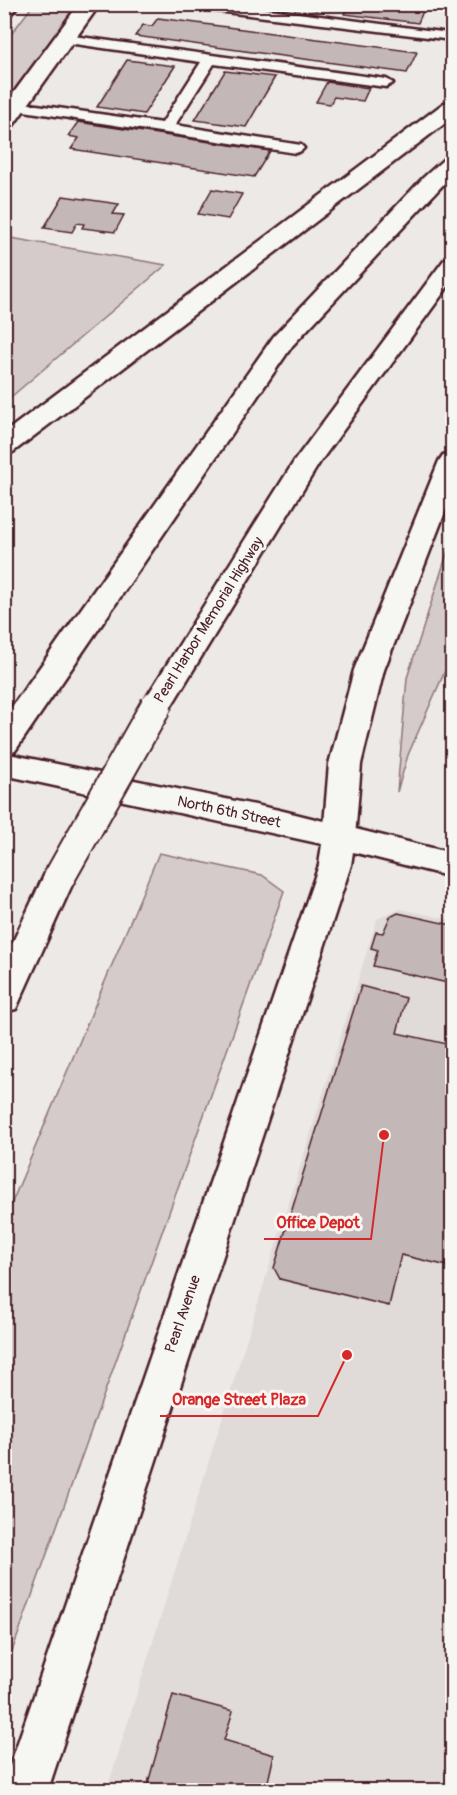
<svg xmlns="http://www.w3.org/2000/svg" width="457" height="1795" font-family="Pangolin,sans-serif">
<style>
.built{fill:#e0dad8}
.green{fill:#d4cbca;stroke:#8f757a;stroke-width:1.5}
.building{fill:#c4b7b7;stroke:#4a1f2b;stroke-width:1.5}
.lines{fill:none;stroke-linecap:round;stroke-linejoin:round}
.service-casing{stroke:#4a1f2b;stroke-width:5}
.minor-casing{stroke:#4a1f2b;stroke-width:5}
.tertiary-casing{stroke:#4a1f2b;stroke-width:5}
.secondary-casing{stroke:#4a1f2b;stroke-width:5}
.motorway-casing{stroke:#4a1f2b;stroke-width:5}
.service{fill:#f6f6f2;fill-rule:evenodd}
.minor{fill:#f6f6f2;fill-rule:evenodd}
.tertiary{fill:#f6f6f2;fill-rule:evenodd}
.secondary{fill:#f6f6f2;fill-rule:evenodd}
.motorway{fill:#f6f6f2;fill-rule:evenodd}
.motorway-bridge-casing{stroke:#4a1f2b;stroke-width:34;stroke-linecap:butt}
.motorway-bridge{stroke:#f6f6f2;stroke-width:30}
.labels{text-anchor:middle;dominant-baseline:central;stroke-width:6;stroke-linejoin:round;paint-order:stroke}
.street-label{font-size:15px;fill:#4a1f2b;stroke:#f6f6f2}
.leader{fill:none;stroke:#d62828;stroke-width:2}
.callout-dot{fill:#d62828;stroke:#f6f6f2;stroke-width:2}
.callout-label{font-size:16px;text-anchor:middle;font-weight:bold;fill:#d62828;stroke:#f6f6f2;stroke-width:6;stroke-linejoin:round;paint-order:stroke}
</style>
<rect width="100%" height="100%" fill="#ece9e6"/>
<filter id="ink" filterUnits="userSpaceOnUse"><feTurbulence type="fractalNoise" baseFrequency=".0167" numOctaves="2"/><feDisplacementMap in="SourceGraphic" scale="12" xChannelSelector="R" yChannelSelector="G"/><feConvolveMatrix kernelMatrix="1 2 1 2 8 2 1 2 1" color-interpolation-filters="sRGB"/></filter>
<g filter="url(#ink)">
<!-- built -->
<polygon class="built" points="400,909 452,920 452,1790 107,1790 377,919"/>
<!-- green -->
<g class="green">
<polygon points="33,5 77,5 5,102 5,42"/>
<polygon points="5,237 166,265 5,402 4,237"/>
<polygon points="452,538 452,655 408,755 397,792 407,678"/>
<polygon points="159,853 262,875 284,891 5,1671 5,1219"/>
</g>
<!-- building -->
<g class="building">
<polygon points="279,4 320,4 317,10"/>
<polygon points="349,4 426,4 418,23 344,14"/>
<polygon points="158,18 417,52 407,73 135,36 143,25 152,26"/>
<polygon points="127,60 175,66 144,114 97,107"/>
<polygon points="225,71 275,77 246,127 195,120"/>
<polygon points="327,82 369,88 363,101 334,97 330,104 316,102"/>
<polygon points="78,122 270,151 254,177 71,149 79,138 68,136"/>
<polygon points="212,189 242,194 228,219 198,214"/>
<polygon points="63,196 119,204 113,214 124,215 115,232 82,228 84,224 77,223 72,232 44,228"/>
<polygon points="398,913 452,925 452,984 373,966 378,950 371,948 376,932 383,933 390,917"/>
<polygon points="361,986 406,998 397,1033 452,1045 452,1267 401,1255 389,1306 280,1279 274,1268"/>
<polygon points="173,1695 233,1711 224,1740 274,1755 266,1790 146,1790"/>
</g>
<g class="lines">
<defs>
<g id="service">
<polygon points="187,4 229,4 449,33 452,34 452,40 193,8"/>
<polygon points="66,35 386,79 393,83 386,87 214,64 175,125 301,145 304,148 301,151 296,153 11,109 9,106 11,103 16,102 162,123 201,62 61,42 59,39"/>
</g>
<polygon id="minor" points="79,4 100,4 12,127 4,128 4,106"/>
<polygon id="tertiary" points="4,4 19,4 11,14 4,16"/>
<polygon id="secondary" points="4,753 279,810 452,853 452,877 353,852 351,865 48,1790 4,1790 4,1783 319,865 322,844 4,775"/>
<g id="motorway">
<polygon points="452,102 452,118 13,452 4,454 4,433 444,103"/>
<polygon points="452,157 452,175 292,346 15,751 4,754 4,718 274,336 424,177 444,159"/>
<polygon points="452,258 452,281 320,462 167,713 156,716 145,713 141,706 295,460 444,260"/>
<polygon points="452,453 452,494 384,670 361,764 355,837 350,845 339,849 328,845 323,837 329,764 354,670 439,461 443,455"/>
<polygon points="59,866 71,869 75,878 16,1009 4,1012 4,961 47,869"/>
</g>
</defs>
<!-- service casing -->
<use href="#service" class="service-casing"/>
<!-- minor casing -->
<use href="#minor" class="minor-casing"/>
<!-- tertiary casing -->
<use href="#tertiary" class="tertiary-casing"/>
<!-- secondary casing -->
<use href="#secondary" class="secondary-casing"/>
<!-- motorway casing -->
<use href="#motorway" class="motorway-casing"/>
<!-- service -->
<use href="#service" class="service"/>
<!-- minor -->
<use href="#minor" class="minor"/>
<!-- tertiary -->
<use href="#tertiary" class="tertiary"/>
<!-- secondary -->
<use href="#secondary" class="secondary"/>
<!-- motorway -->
<use href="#motorway" class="motorway"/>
<defs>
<polyline id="motorway-bridge" points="59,878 156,706"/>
</defs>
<!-- motorway-bridge casing -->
<use href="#motorway-bridge" class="motorway-bridge-casing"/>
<!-- motorway-bridge -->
<use href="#motorway-bridge" class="motorway-bridge"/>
</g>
</g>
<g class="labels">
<!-- street labels -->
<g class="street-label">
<text transform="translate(209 620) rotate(-58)">Pearl Harbor Memorial Highway</text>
<text transform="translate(229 812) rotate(12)">North 6th Street</text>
<text transform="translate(183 1314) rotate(-71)">Pearl Avenue</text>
</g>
</g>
<!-- callouts -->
<path class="leader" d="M384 1135L371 1239H264M347 1355L318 1416H160"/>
<g class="callout-dot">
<circle cx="384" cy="1135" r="6"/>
<circle cx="347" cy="1355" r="6"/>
</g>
<g class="callout-label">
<text x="318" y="1228">Office Depot</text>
<text x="239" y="1405">Orange Street Plaza</text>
</g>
<!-- margin -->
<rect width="457" height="1795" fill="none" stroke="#f6f6f2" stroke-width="24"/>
<rect x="12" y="12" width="433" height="1771" fill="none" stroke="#4a1f2b" stroke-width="2" filter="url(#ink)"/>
</svg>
